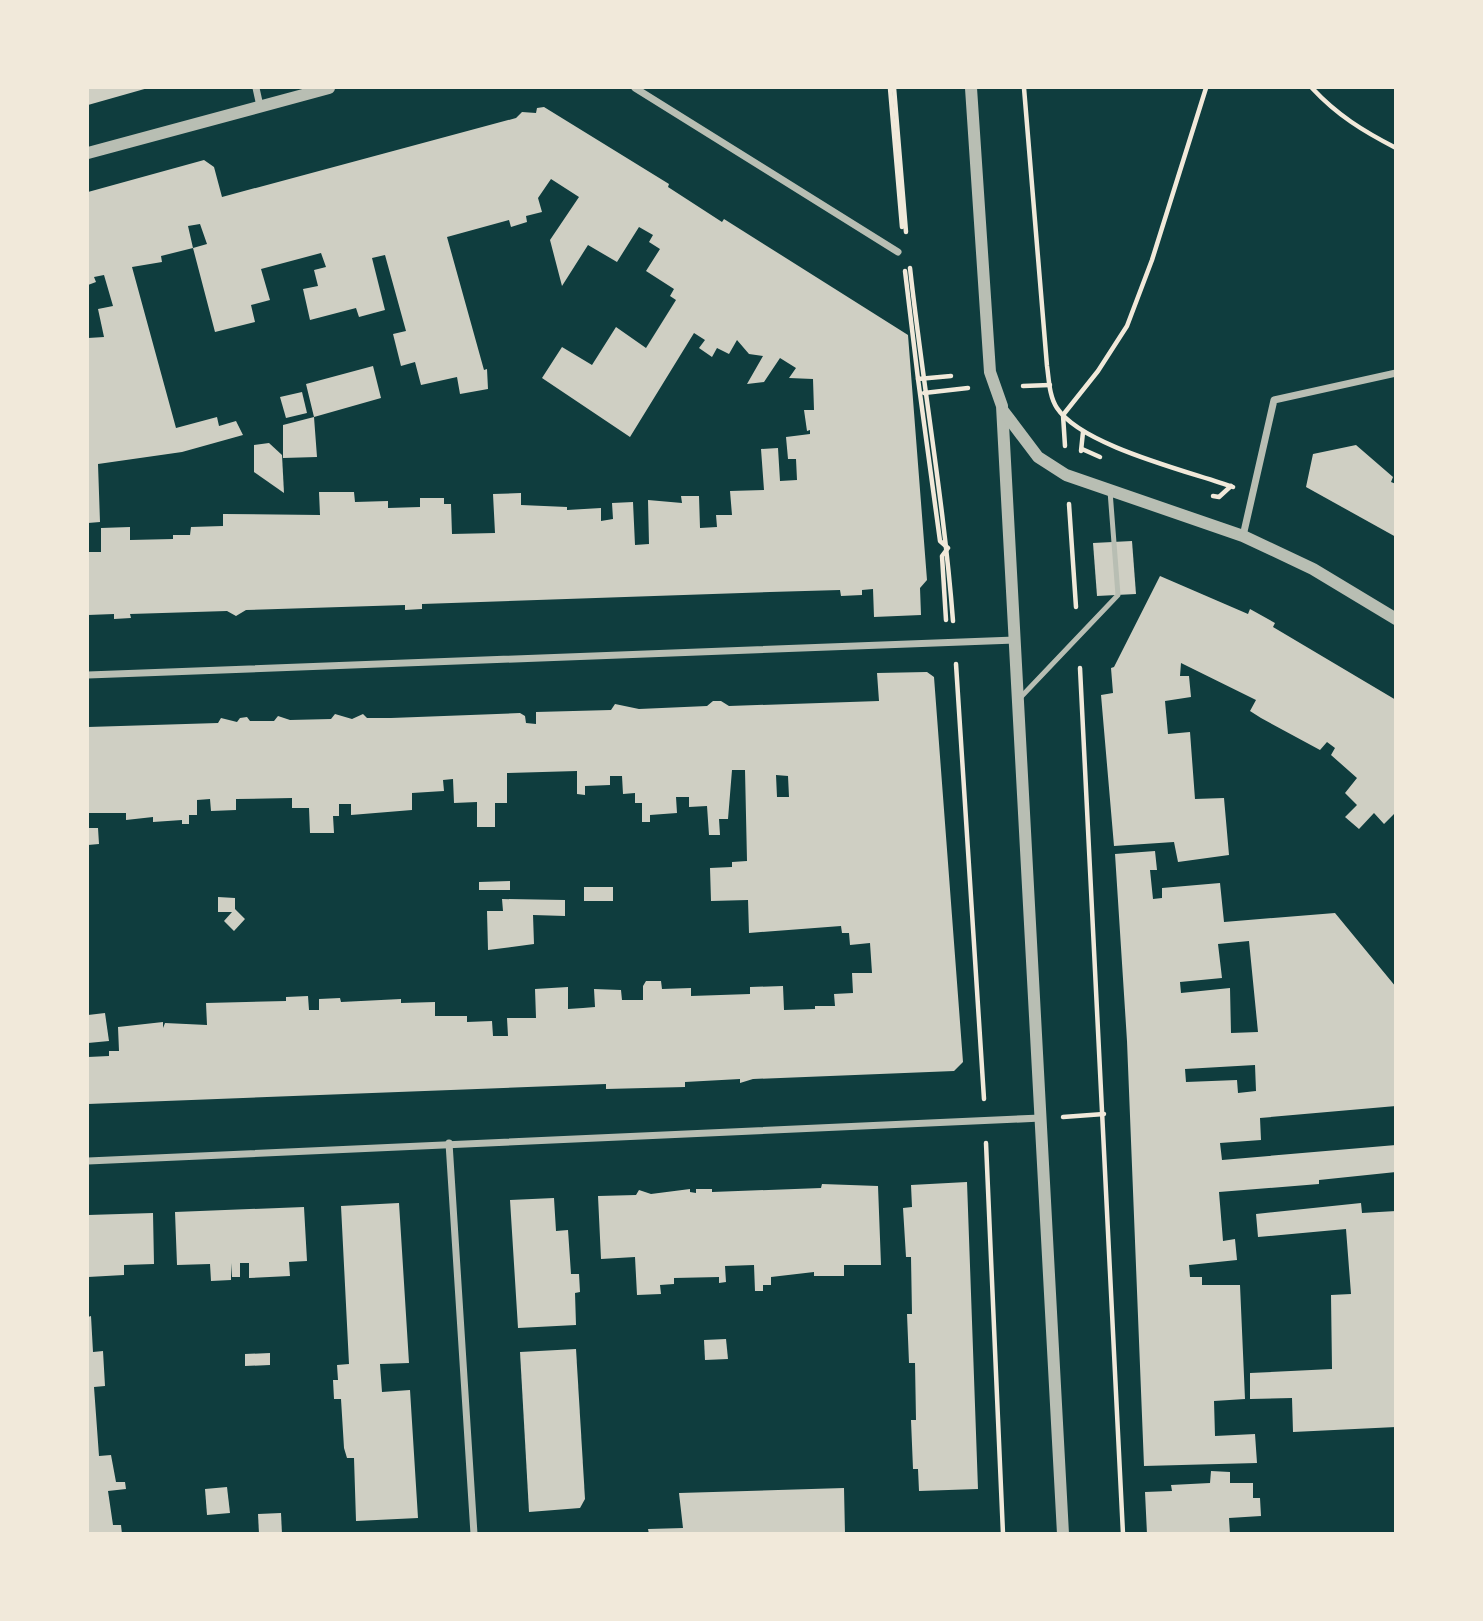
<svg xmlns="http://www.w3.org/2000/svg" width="1483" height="1621" font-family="Cabin,sans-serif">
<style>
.building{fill:#cfcfc3;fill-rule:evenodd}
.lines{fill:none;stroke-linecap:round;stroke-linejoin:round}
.path{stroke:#f1e9da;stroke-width:4.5}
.service{stroke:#b8beb3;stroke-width:5}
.minor{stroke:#b8beb3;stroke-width:7}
.tertiary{stroke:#b8beb3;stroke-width:12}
</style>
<rect width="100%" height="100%" fill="#0f3d3e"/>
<!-- building -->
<g class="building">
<polygon points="88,88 148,88 88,105"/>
<polygon points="544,107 669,184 668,187 722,222 724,219 908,335 927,580 920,588 921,615 874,617 873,589 862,590 862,595 841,596 840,590 770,592 422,604 422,609 405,610 405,605 246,610 236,616 227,611 130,614 131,618 114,619 114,614 88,615 88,552 101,552 101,528 130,527 130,540 173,539 173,535 190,535 191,527 223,526 223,514 320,515 319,492 354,492 355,502 388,501 388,508 420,507 420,498 444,498 444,504 451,504 452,534 495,533 493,494 521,493 521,505 567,507 567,510 601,508 601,521 613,519 612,503 633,502 635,545 649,544 648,500 682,503 681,496 699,496 700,528 717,527 716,515 732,515 730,491 764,490 761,449 778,448 780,481 797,480 796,459 788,459 786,437 810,434 810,430 807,431 804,410 814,410 813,379 789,378 796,368 780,358 764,382 747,384 763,356 749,354 737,340 729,354 717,348 712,357 699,348 705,340 694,333 630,437 542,378 562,347 592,365 616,327 646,348 676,300 670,296 674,289 646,271 660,249 649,242 653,235 639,227 617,262 588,245 562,286 550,240 579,197 551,179 538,198 542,212 526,216 527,222 511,227 509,220 447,237 484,370 487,369 488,389 460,394 457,377 421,385 415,362 401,366 393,334 406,331 385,255 372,258 385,310 359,317 356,308 310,320 303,289 318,286 314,270 326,267 321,253 261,269 270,300 251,305 255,322 215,332 193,248 207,244 200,224 188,226 193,248 161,256 162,262 132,267 176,428 217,417 219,426 236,421 243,435 182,452 98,464 100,522 88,523 88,338 104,337 98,309 113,306 104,275 94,277 96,282 88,285 88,192 204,160 214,167 222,197 516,118 522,112 536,113 537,108"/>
<polygon points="373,366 381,398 314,417 317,457 283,458 283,425 314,417 306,384"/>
<polygon points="302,392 307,413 286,418 280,397"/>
<polygon points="269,443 282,455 284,493 254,472 254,445"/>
<polygon points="1356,445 1393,477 1391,482 1396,484 1396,537 1306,487 1313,454"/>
<polygon points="1132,541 1136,594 1097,596 1093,543"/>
<polygon points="1160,576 1248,614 1250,609 1275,623 1273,627 1396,700 1396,816 1394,814 1384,824 1374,813 1359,829 1345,817 1357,805 1345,793 1357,778 1331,755 1335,748 1327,742 1320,750 1261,718 1250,711 1256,700 1181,663 1180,676 1189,676 1191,697 1165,701 1168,734 1190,732 1195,799 1224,798 1229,855 1178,862 1174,842 1114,846 1101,695 1113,693 1111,668 1114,667"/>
<path d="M 927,672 L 934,677 L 963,1062 L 954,1071 L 753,1079 L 740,1083 L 740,1079 L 685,1082 L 685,1087 L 606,1089 L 606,1084 L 88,1104 L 88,1057 L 109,1056 L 109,1051 L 119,1051 L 118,1027 L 163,1022 L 163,1028 L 165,1023 L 207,1025 L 206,1003 L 286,1001 L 286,997 L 308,996 L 309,1010 L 319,1010 L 319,999 L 340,998 L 341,1002 L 401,999 L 401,1003 L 435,1002 L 435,1016 L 467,1016 L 467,1022 L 492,1021 L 493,1036 L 508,1036 L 507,1018 L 536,1018 L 535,989 L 568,987 L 568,1009 L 583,1008 L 595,1007 L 594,989 L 621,990 L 622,1000 L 643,1000 L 643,986 L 646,981 L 661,981 L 662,989 L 691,988 L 691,996 L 750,994 L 750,987 L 783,986 L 784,1010 L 815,1009 L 815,1006 L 835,1006 L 834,994 L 853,993 L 852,973 L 872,973 L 870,943 L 850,945 L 849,933 L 842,933 L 841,926 L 749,933 L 748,900 L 711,901 L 710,868 L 732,867 L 732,862 L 747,861 L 745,770 L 732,770 L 728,819 L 719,819 L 720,835 L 709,835 L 707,806 L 689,807 L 689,797 L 676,797 L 677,813 L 650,815 L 650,822 L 642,822 L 642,803 L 635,803 L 635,793 L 623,794 L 622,776 L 610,776 L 610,785 L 585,786 L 585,795 L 577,794 L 577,771 L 507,773 L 507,803 L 495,803 L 495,827 L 477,827 L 477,802 L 454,803 L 453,779 L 443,780 L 444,791 L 412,793 L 412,810 L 351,815 L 351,804 L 339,804 L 339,816 L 333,816 L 334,833 L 310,833 L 309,808 L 292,808 L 292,798 L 236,799 L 236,810 L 211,811 L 210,799 L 197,800 L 197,815 L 189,815 L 189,824 L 182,824 L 182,820 L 153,822 L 153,817 L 126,820 L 126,813 L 88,813 L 88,727 L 218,723 L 221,718 L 237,722 L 240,718 L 247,717 L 250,721 L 274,721 L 278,716 L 290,720 L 331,719 L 335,714 L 352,719 L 363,714 L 367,718 L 391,718 L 520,713 L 525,716 L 526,723 L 536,724 L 536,712 L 611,710 L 615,704 L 639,709 L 707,706 L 713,701 L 721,701 L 729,706 L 879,701 L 877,673 ZM 776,775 L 788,776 L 789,797 L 777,797 Z"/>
<polygon points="88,828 98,828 99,844 88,845"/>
<path d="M 1155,851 L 1157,870 L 1150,870 L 1153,899 L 1162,898 L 1162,888 L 1220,883 L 1224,922 L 1335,913 L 1396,987 L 1396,1106 L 1260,1118 L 1261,1140 L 1220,1143 L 1222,1160 L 1396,1145 L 1396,1172 L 1319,1180 L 1319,1184 L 1219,1192 L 1223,1241 L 1235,1239 L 1237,1260 L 1189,1265 L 1190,1277 L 1202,1277 L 1202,1285 L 1240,1285 L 1245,1399 L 1214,1401 L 1215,1436 L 1255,1434 L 1257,1463 L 1144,1466 L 1127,1041 L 1115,854 ZM 1249,941 L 1258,1032 L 1231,1033 L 1230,988 L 1181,993 L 1180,982 L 1222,978 L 1218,944 ZM 1255,1065 L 1256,1091 L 1238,1093 L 1237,1080 L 1186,1082 L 1185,1069 Z"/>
<polygon points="510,881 510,890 479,890 479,882"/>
<rect x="584" y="887" width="29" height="14"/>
<polygon points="218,897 235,898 235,909 245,919 234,931 224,921 232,912 218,912"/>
<polygon points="502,899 565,900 565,916 533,915 534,944 488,950 487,911 503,911"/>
<polygon points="105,1013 109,1041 88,1043 88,1015"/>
<polygon points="967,1182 978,1489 919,1491 918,1469 913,1469 911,1420 916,1420 915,1363 909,1363 907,1314 912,1314 911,1257 906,1257 903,1208 912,1207 911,1185"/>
<polygon points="822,1184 878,1186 881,1265 844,1265 844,1276 814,1276 814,1272 771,1277 771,1285 763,1285 763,1291 755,1291 754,1265 725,1266 726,1282 719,1283 719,1277 674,1278 674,1284 660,1285 661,1294 637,1295 635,1257 601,1259 598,1196 636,1195 639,1190 651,1194 690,1189 690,1192 696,1193 696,1189 712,1189 712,1192 821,1188"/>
<polygon points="554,1198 556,1231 568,1230 571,1274 579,1274 580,1292 575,1293 576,1325 518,1328 510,1200"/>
<polygon points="399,1203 409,1363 380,1364 382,1392 410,1390 418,1518 356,1521 354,1458 347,1458 344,1448 341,1399 334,1399 333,1380 338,1380 337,1365 349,1364 341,1206"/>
<polygon points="1361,1203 1362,1213 1396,1211 1396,1427 1293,1432 1292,1398 1250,1399 1250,1373 1332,1369 1331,1295 1351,1294 1346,1229 1258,1237 1256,1214"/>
<polygon points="304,1207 307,1261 289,1262 290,1276 249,1278 249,1263 240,1263 240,1277 232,1277 231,1263 231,1280 211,1281 210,1264 177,1265 175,1212"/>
<polygon points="153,1213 154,1264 124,1265 124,1275 88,1277 88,1215"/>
<polygon points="91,1316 93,1352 103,1351 105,1386 94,1387 99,1456 111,1455 116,1482 125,1482 126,1489 108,1491 113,1525 121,1525 122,1534 88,1534 88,1317"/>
<polygon points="726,1339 728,1359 705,1360 704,1340"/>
<polygon points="576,1349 585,1499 580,1508 529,1512 520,1352"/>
<polygon points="270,1353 270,1365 245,1366 245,1354"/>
<polygon points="1211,1471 1230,1472 1230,1483 1253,1483 1253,1498 1260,1498 1261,1516 1229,1518 1230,1534 1147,1534 1145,1492 1172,1491 1171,1485 1210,1483"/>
<polygon points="227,1487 230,1513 207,1515 205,1489"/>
<polygon points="844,1488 845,1534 649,1534 648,1529 683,1528 679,1493"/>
<polygon points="281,1513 282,1534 259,1534 258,1514"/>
</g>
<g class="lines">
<!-- path -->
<g class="path">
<polyline points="890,88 902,227"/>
<polyline points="894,88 906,232"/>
<path d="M 1024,88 L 1047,366 C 1049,379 1049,396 1057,408 C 1082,446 1188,471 1233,487"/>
<path d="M 1312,88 C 1337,115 1363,131 1396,148"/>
<path d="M 910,268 C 923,386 944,503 953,621"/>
<polyline points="905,271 918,379 951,376"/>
<polyline points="918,379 940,541 948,548 942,556 946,620"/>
<polyline points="1023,386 1050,385"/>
<polyline points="924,393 968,388"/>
<polyline points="1063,415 1065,446"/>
<polyline points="1063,415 1098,371 1127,326 1152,260 1206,88"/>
<polyline points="1082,449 1100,457"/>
<polyline points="1081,451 1083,432"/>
<polyline points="1213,496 1219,497 1231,486"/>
<polyline points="1069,504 1076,607"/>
<polyline points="956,664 984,1099"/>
<polyline points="1080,668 1123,1534"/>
<polyline points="1063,1117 1104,1114"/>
<polyline points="986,1143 1003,1534"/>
</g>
<!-- service -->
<polyline class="service" points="1020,698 1118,595 1110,491"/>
<!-- minor -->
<g class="minor">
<polyline points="256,88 260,106"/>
<polyline points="635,88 898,252"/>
<polyline points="1243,536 1274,400 1396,373"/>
<polyline points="88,675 1015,640"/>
<polyline points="449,1143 474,1534"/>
<polyline points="88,1161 1041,1118"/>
</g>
<!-- tertiary -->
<g class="tertiary">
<polyline points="971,88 990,372 1002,406 1063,1534"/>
<polyline points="88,153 329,88"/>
<polyline points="1004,412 1038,457 1066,475 1243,536 1313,569 1396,619"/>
</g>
</g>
<!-- border -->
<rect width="1483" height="1621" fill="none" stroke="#f1e9da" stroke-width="178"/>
</svg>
